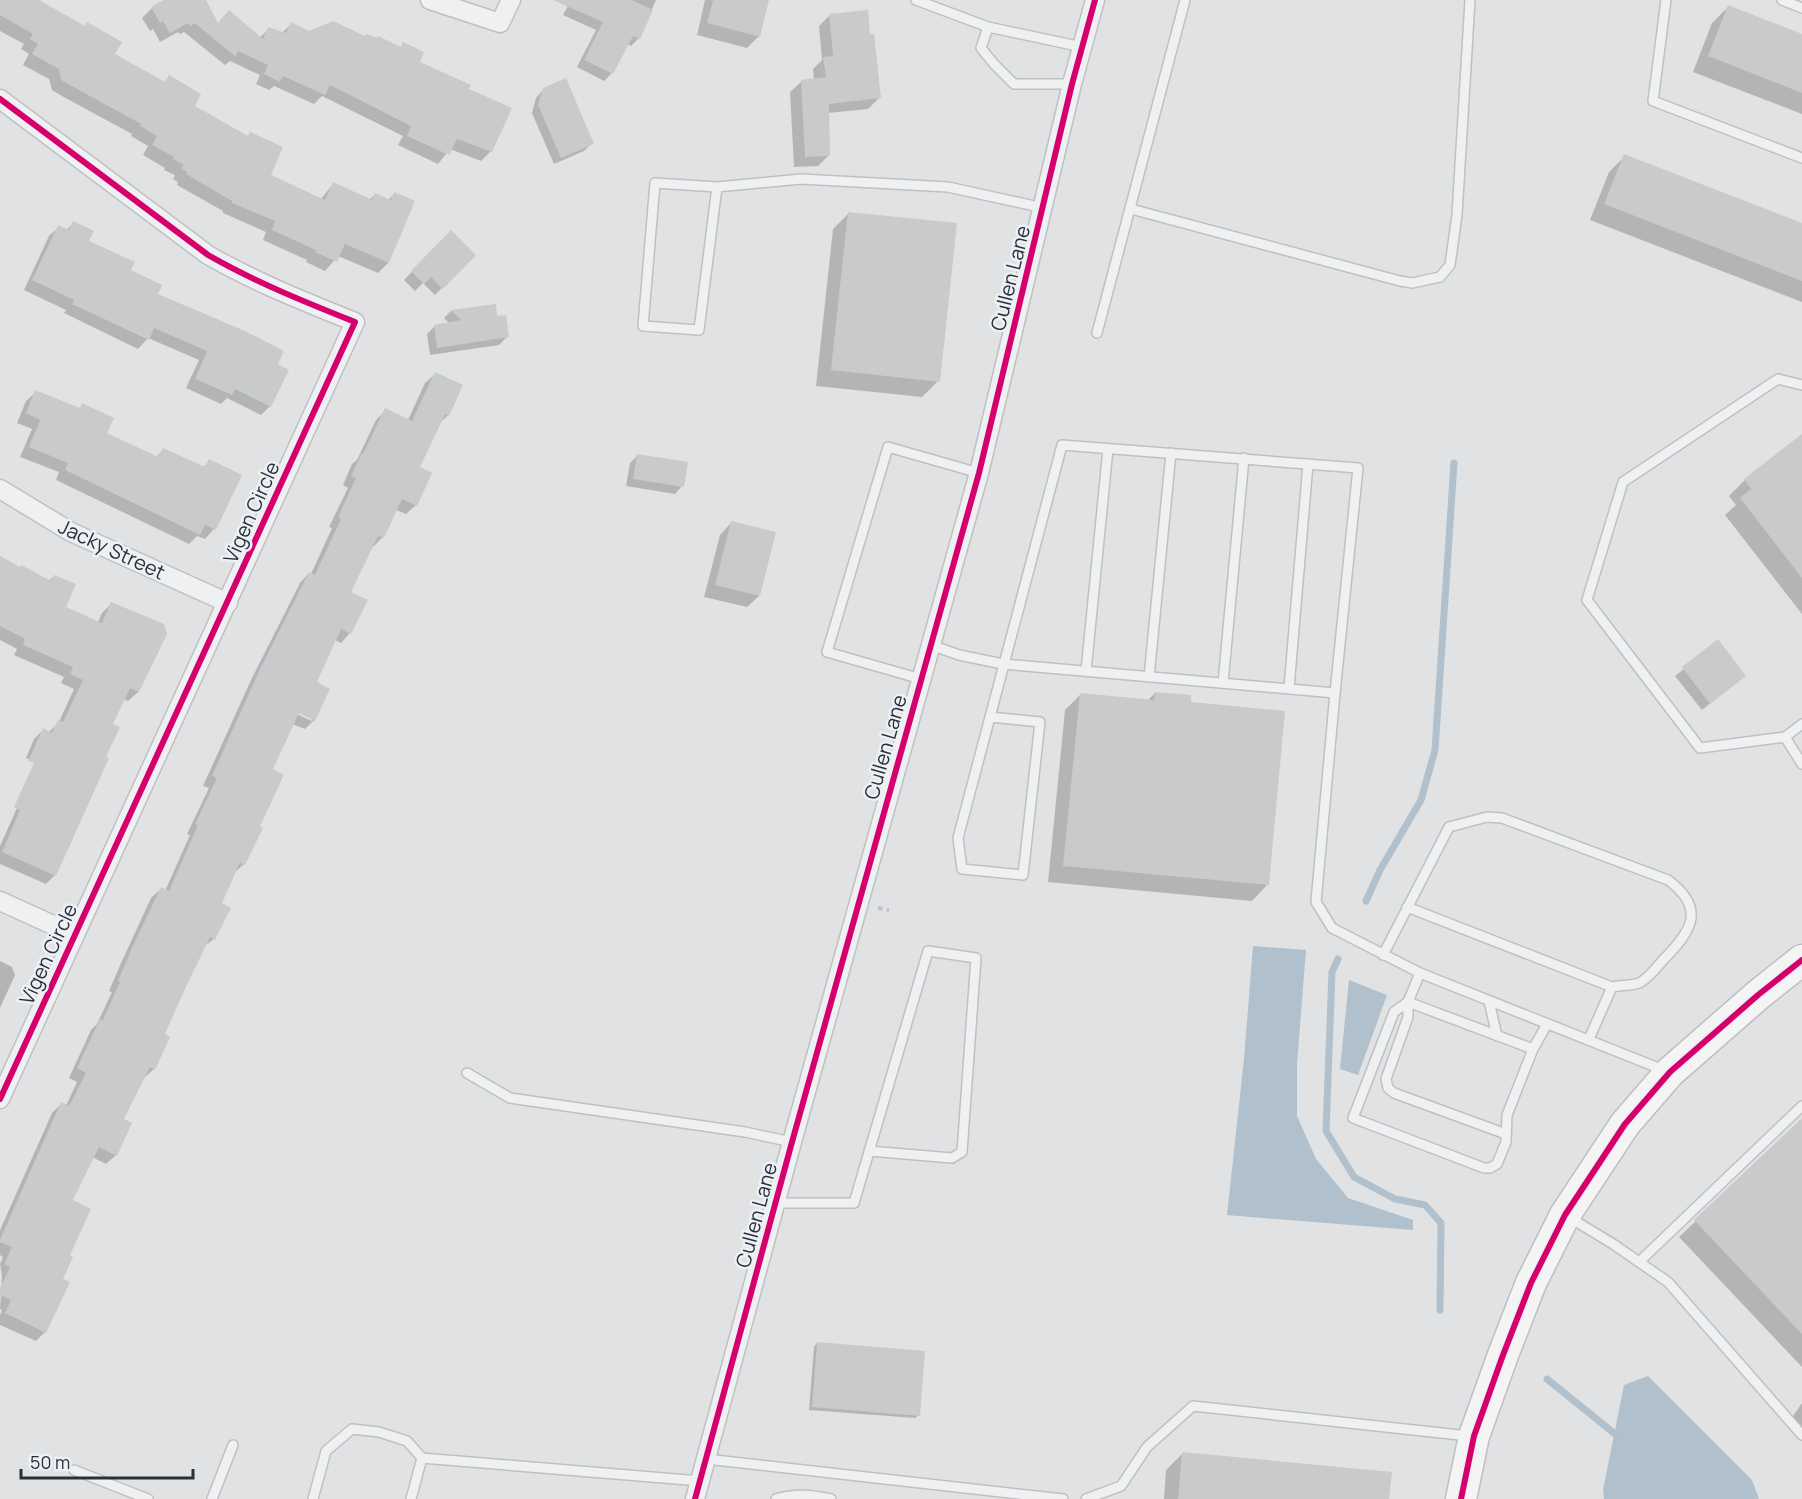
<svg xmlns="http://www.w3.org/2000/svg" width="1802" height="1499" font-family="Manrope,sans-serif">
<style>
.water{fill:#b0c0cd}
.shadow{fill:#0003;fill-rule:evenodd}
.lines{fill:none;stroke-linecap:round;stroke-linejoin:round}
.stream{stroke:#b0c0cd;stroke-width:7}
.building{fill:#c8cacc}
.service-casing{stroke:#bec0c2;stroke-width:12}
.minor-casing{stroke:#bec0c2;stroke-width:21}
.primary-casing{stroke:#bcbfc2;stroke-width:33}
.path{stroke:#bec0c3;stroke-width:4;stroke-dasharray:4.5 4.5;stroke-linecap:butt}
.service{stroke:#eff0f1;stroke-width:9}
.minor{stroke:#eff0f1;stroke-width:18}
.primary{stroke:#f4f4f5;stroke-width:30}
.cycleway-casing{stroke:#edf0f4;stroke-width:10}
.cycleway{stroke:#d6006c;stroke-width:6}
.labels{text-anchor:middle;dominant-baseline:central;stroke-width:5;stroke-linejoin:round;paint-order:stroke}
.street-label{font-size:20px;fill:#29303c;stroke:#edf0f4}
</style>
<rect width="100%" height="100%" fill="#e0e2e4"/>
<!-- water -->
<g class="water">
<polygon points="1253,946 1306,950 1297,1064 1297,1116 1316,1159 1348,1198 1413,1220 1413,1230 1227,1215 1244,1059"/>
<polygon points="1349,980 1387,995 1358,1075 1340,1069"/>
<polygon points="1648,1376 1752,1480 1759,1499 1604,1499 1603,1490 1624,1385"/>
</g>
<!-- shadow -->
<g class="shadow">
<polygon points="0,0 37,0 113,54 164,83 169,77 193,106 247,137 250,134 269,176 321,199 333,184 369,200 375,195 388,200 394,194 413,202 388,263 378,273 338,256 325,271 306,262 307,260 263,240 266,232 223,213 223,211 177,185 178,182 173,179 175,175 164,170 165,168 143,155 148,146 131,136 132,134 60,95 52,90 49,79 23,65 29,54 21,49 24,44 0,31"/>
<polygon points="168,0 204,0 217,24 259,38 269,29 282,33 291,24 309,32 364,37 400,48 403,44 418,63 467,90 491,151 481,161 450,149 438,164 398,145 403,136 322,96 314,104 274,86 269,90 256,84 260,75 230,61 225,65 184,32 180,34 178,32 160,42 153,29 150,31 142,18 152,8"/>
<polygon points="571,0 656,0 639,38 631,46 627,44 612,73 604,81 577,67 596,30 563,15"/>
<polygon points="705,0 768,0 759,36 747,48 697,35"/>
<polygon points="1728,7 1802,36 1802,114 1693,72 1712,23"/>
<polygon points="830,15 879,98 868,109 828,113 829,155 818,166 794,167 790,92 802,81 814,80 813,69 822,60 819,26"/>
<polygon points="544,89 592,143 584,151 554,164 532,113 536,98"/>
<polygon points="1625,156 1802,225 1802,302 1590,220 1609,172"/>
<polygon points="849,213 938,381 922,397 816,386 833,229"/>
<polygon points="74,223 87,241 129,271 156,295 276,365 270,406 261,415 227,398 221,404 186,388 199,360 148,338 138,349 64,313 66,310 24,290 49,236 59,227 66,230"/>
<polygon points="451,232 474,255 435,295 423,283 415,291 404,280"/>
<polygon points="494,305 496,318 507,337 499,345 430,355 427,334 435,326 449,323 444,318 451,311"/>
<path d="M 435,374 L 448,415 L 438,425 L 418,468 L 416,505 L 406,514 L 396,510 L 383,537 L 373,547 L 371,546 L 349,592 L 350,633 L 341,643 L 335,640 L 315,683 L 314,720 L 305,729 L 292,724 L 271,770 L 258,827 L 244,864 L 234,873 L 220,904 L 214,939 L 203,947 L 163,1035 L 154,1069 L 144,1078 L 122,1120 L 116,1155 L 106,1164 L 92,1157 L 70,1201 L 68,1256 L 45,1332 L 36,1341 L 0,1325 L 0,1315 L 2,1310 L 0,1309 L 2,1276 L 0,1264 L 3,1257 L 0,1255 L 0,1230 L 52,1113 L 61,1104 L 66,1106 L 77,1082 L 69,1078 L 91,1030 L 97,1024 L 112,992 L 109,991 L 122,961 L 151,898 L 161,889 L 165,891 L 190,835 L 187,834 L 209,788 L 203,786 L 251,680 L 300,583 L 309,573 L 311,574 L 332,528 L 329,527 L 348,488 L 343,485 L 352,464 L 357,460 L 376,420 L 386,410 L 408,420 L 425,383 ZM 293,709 L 312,718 L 312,721 L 292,712 Z"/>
<polygon points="36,392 78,409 83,405 105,434 155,458 163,450 203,468 209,461 240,476 214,529 205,539 197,536 189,544 56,480 59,472 20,457 32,429 17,423 26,401"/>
<polygon points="1802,436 1802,614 1725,515 1736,505 1729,496 1745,480"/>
<polygon points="638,455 682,486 675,494 626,486 630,463"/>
<polygon points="731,523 759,596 747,607 704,597 720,535"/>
<polygon points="0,565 49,581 54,576 64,608 98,622 102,613 111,604 149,666 138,692 128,701 124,699 111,725 55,875 46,884 0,864 0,846 37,763 26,758 34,739 43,730 49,732 59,722 74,689 61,683 64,677 14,655 17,649 0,640"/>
<polygon points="1718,642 1744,676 1702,710 1675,676"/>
<polygon points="1155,693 1189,703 1267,885 1252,901 1048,882 1065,710 1081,694 1148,700"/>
<polygon points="0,961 12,967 15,975 0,1008"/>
<polygon points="1802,1120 1802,1367 1679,1237"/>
<polygon points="817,1343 919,1415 915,1418 809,1410 814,1347"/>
<polygon points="1802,1403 1802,1427 1793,1416"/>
<polygon points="1182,1454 1388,1499 1164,1499 1166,1470"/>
</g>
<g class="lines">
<!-- stream -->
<g class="stream">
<polyline points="1366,901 1380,870 1421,800 1435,750 1454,463"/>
<polyline points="1338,959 1332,972 1326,1131 1354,1177 1395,1199 1425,1205 1441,1223 1440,1310"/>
<polyline points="1547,1379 1620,1438"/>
</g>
</g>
<!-- building -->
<g class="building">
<polygon points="0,0 39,0 85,26 87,22 122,42 115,54 165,82 169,75 201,94 195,106 248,136 250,132 283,147 271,175 325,200 333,182 372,200 375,193 391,200 394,192 415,201 389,263 345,244 337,262 315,252 316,250 272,230 275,221 232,203 232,201 186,174 187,172 181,168 184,165 173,159 174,157 152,145 157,136 140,126 141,124 70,85 61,80 59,69 32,54 38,44 30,39 33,34 0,15"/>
<polygon points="164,0 206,0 218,23 229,10 263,39 268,27 286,33 291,22 309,31 333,21 365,36 366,34 377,38 378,36 401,47 403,42 424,52 420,62 471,85 469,89 512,108 492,152 457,139 449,155 407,136 411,126 330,85 325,95 283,76 280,82 264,74 268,65 238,51 236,57 195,23 190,26 188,23 170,33 163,21 160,23 151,7"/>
<polygon points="553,0 632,0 653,10 640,39 633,36 613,74 584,60 603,22"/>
<polygon points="713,0 769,0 760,37 707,23"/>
<polygon points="1728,5 1802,34 1802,93 1708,56"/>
<polygon points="868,10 870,34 874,34 881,98 829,104 830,156 805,157 801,80 826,77 823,57 833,56 829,14"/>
<polygon points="566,78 594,144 561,158 538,105 543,88"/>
<polygon points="1624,154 1802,223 1802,281 1604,204"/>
<polygon points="848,212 957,223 940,382 831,370"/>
<polygon points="73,221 94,231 89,241 135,262 131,270 162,285 158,294 245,331 284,351 278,364 289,370 271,407 235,389 232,395 195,379 207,351 154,328 149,340 72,304 74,300 32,280 58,225 69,230"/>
<polygon points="451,230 476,255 443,289 431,277 424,284 411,271"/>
<polygon points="496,304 497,316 506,315 509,337 437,348 434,325 461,320 451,310"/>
<polygon points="435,372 463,385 449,416 445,414 420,467 432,473 417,506 402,499 384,538 378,536 351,592 368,600 351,634 341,629 317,682 330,689 315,721 299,713 273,769 284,775 260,826 263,828 245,865 240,862 222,903 231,908 215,940 210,937 184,991 165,1034 170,1037 155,1070 150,1067 124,1119 132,1123 117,1156 99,1147 73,1200 91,1209 70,1255 73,1257 63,1279 70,1282 46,1333 5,1313 11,1300 0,1295 0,1288 10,1267 4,1264 12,1247 0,1242 0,1240 61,1102 69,1106 86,1073 77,1068 100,1019 103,1020 120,982 118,981 131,950 161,887 169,891 198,825 195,824 217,778 212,776 260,669 309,572 315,575 341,519 338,517 356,478 351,476 362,453 363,454 385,408 412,421"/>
<polygon points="35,390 80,408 82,403 114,418 107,433 158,457 163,448 205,467 209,459 242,475 216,530 205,525 200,535 65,470 68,463 29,447 40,420 26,413"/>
<polygon points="1802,434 1802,578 1740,498 1751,489 1744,479"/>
<polygon points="637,454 688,462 684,487 633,479"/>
<polygon points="731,521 776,532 760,596 715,585"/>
<polygon points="0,556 20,567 21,565 51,581 54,575 76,584 66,607 102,623 111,602 164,624 167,634 139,692 130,688 113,724 120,727 106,757 109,758 56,876 2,852 20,810 14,807 34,763 28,761 43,728 52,733 58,720 63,722 83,680 70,674 73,667 23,645 25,639 0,626"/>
<polygon points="1718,639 1746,676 1710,704 1682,667"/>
<polygon points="1155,692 1191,695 1191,702 1285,711 1269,885 1063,866 1080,693 1154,700"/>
<polygon points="1802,1118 1802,1334 1694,1220"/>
<polygon points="817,1342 925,1351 920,1416 812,1407"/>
<polygon points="1182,1452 1392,1472 1389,1499 1178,1499"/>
</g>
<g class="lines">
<defs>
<g id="service">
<polyline points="916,0 988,27 1082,47"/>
<polyline points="1666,0 1653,101 1802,158"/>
<polyline points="1782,0 1802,8"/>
<polyline points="988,27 981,48 994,64 1014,84 1072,84"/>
<polyline points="717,187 699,330 643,326 655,183 717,187 801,179 948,187 1044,208"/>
<polyline points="1131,209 1400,281 1412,283 1440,277 1450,265 1457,215 1470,0"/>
<polyline points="1097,333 1185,0"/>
<polyline points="931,645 959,655 1003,664 1335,693 1358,468 1062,445 958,838 962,869 1023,875 1040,722 990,717"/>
<polyline points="1086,671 1108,449"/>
<polyline points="1149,677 1171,453"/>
<polyline points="921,679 827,652 888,447 979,473"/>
<polyline points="1223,683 1244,458"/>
<polyline points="1289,688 1308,464"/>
<polyline points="1335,693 1316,902 1332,928 1420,973 1666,1071"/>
<polyline points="1802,724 1785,737 1802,764"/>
<polyline points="1785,737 1700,748 1587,600 1623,482 1778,379 1802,385"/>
<path d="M 1383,955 L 1449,827 L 1487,817 L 1502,818 L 1668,880 C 1707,909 1691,932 1663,960 C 1657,967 1648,979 1639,983 C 1631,986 1620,985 1612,987 L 1407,907"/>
<polyline points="1420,973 1408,1002 1408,1017 1386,1079 1388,1088 1394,1093 1506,1134"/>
<polyline points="1489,1001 1497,1036"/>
<polyline points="1408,1002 1394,1012 1353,1118 1484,1168 1490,1168 1497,1164 1506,1142 1507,1115 1533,1049 1547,1024"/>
<polyline points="1408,1002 1533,1049"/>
<polyline points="1589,1039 1612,987"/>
<polyline points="467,1073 510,1098 745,1132 792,1142"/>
<polyline points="777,1203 854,1203 928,951 976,958 962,1152 952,1158 869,1151"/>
<polyline points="1567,1216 1613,1244 1668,1282 1802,1435"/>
<polyline points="1639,1262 1802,1106"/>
<polyline points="706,1459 1063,1499"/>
<polyline points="74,1470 148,1499"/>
<polyline points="212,1499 233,1445"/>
<polyline points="313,1499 326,1451 352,1429 379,1432 407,1441 422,1458 700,1481"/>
<polyline points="411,1499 422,1458"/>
<path d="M 776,1499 C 795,1493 812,1495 831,1499"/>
<polyline points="1086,1499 1121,1486 1147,1447 1193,1406 1469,1436"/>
</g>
<g id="minor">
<polyline points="430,0 500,23 511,0"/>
<path d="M 0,99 L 208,255 C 255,282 305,302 355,322 L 0,1099"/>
<polyline points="0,489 71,532 228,603"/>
<polyline points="0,901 75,935"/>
<polyline points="695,1499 792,1142 979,473 1072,84 1095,0"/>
</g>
<polyline id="primary" points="1461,1499 1474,1436 1503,1355 1531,1283 1565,1215 1625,1124 1670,1072 1758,995 1802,960"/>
</defs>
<!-- service casing -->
<use href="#service" class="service-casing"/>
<!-- minor casing -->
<use href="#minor" class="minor-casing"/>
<!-- primary casing -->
<use href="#primary" class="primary-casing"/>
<!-- path -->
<polyline class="path" points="878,908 889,910"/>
<!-- service -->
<use href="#service" class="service"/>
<!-- minor -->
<use href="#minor" class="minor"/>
<!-- primary -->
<use href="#primary" class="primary"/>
<defs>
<g id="cycleway">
<path d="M 0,99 L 208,255 C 255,282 305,302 355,322 L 0,1099"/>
<polyline points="695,1499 792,1142 979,473 1072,84 1095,0"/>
<polyline points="1461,1499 1474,1436 1503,1355 1531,1283 1565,1215 1625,1124 1670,1072 1758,995 1802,960"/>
</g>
</defs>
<!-- cycleway casing -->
<use href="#cycleway" class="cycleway-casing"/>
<!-- cycleway -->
<use href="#cycleway" class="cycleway"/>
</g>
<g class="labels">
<!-- street labels -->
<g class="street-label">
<text transform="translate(1010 278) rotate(-76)">Cullen Lane</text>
<text transform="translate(251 512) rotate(-66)">Vigen Circle</text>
<text transform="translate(112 549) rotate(25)">Jacky Street</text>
<text transform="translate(885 747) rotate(-74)">Cullen Lane</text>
<text transform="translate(48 954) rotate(-65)">Vigen Circle</text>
<text transform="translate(756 1215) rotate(-75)">Cullen Lane</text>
</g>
</g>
<!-- scale -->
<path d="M21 1469v9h172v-9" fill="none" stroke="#29303c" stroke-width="3"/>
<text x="30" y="1469" font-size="18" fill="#29303c" stroke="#edf0f4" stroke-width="4.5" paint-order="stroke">50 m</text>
</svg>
